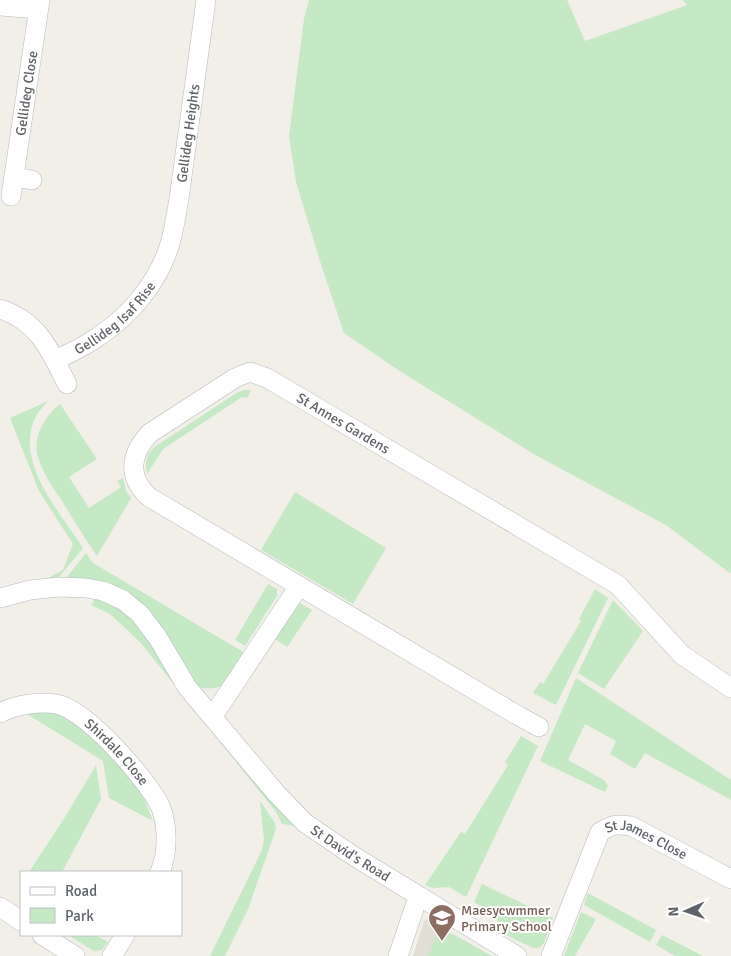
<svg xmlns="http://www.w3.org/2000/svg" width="731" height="956" font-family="Signika,sans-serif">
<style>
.education{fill:#e1ded6}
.green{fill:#c5e8c5}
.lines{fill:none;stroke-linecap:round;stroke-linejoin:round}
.street-casing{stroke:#b5b8bc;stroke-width:20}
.street{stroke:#fff;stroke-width:19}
.labels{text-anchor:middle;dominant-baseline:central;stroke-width:4;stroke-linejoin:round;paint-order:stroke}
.street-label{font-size:14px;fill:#5f6368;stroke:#fff}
.education-label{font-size:14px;fill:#785e54;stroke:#fff;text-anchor:start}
</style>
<rect width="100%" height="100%" fill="#f1efe8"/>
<!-- education -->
<polygon class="education" points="425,919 492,956 413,956"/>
<!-- green -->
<g class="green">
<polygon points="309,0 567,0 585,41 687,5 683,0 731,0 731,574 666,525 537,456 398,370 344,333 320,261 296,182 289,136 304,19"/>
<path d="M 245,390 L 251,390 L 247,398 L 242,397 L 163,449 L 147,474 C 145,463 146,456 153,448 L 238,392 Z"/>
<path d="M 48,401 C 44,406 39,411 36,416 C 13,461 60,512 83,548 L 54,583 L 39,583 L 63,570 L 73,544 L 39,491 L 10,418 Z"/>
<path d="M 60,404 L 97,459 L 69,477 L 89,508 L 121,487 L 117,481 L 123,478 L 126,491 L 131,498 L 97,556 C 85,538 73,520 62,501 C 53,488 43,473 38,457 C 32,437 45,416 60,404 Z"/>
<polygon points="295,492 386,548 353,604 261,550"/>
<path d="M 86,553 L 93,563 L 245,653 L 223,686 C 208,690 203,689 189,683 L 141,611 L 63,582 Z"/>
<polygon points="268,584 277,589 277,596 245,646 235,640"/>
<polygon points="595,589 608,598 556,705 533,693 540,682 543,684 581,621 579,619"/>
<polygon points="94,598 126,609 298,826 282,824 276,812 140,642 110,614 91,605 93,603"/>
<polygon points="613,600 643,631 604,689 578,673"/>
<polygon points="300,603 312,610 287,647 274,638"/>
<polygon points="576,678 731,780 731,800 645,753 635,769 610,754 616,741 585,724 568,760 604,780 608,786 605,792 540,761"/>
<polygon points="42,710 68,716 83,727 119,764 131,780 144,799 153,821 109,798 103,761 27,714 31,712"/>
<polygon points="521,736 538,746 466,897 449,887 432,888 425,885 461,832 465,834 508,765 505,762"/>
<polygon points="96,765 101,799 62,872 29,872 67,814"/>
<polygon points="260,801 275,823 276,829 248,909 225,956 210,956 262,850 264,840"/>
<polygon points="482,884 553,918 544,943 539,948 533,948 502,933 495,915 474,902"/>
<polygon points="588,893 656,930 650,942 584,905"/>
<polygon points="581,912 596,919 575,956 564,956"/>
<polygon points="440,927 492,956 428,956"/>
<polygon points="68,935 95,935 108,942 102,950 94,951"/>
<polygon points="662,935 703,956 675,956 656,945"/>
</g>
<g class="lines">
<defs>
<g id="street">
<polyline points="0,6 38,9"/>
<polyline points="14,177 32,180"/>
<path id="s1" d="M 11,196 L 40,0"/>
<path d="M 0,309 C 38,321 50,350 67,384"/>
<path id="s2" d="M 55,360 C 70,353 86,346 99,336 C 131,315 157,283 169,247 C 174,232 176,215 179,199 L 206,0"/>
<path id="s3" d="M 0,598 L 30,590 L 59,587 L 86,588 L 103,591 L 123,600 L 140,614 L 158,638 L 187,687 L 276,793 L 305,823 L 352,855 L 517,956"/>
<path id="s4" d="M 0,713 C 15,705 39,701 56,704 C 85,708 150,782 161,808 C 168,827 168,853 160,872"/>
<polyline points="213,716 299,586"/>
<path id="s5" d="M 539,727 L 517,715 L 149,497 C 127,477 130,454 150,433 L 235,378 L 250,372 L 267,378 L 618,585 L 682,655 L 731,688"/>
<polyline points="0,907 21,921"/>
<polyline points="42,935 75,956"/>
<polyline points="112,956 125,935"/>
<polyline points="398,956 415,906 421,897"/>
<path id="s6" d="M 551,956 L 600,832 C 613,824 616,824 631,826 L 731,879"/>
</g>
</defs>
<!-- street casing -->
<use href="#street" class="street-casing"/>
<!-- street -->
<use href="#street" class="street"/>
</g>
<!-- icons -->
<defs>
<symbol id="school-pin" viewBox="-11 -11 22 30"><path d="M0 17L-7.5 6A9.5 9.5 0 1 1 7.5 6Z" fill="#8d6e63" stroke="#fff"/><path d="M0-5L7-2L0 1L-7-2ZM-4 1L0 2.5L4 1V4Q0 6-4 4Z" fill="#fff"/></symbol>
</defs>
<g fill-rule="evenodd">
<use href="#school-pin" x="426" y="902" width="32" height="43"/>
</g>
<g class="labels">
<!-- street labels -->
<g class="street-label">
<text stroke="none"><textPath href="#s1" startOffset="104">Gellideg Close</textPath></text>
<text stroke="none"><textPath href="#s2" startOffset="281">Gellideg Heights</textPath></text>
<text stroke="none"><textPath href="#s2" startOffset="74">Gellideg Isaf Rise</textPath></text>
<text stroke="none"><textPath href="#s5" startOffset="750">St Annes Gardens</textPath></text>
<text stroke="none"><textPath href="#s4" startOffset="136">Shirdale Close</textPath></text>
<text stroke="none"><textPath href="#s6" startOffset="184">St James Close</textPath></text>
<text stroke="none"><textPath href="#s3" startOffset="470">St David's Road</textPath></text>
</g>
<!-- education labels -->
<g class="education-label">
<text x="461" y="910">Maesycwmmer<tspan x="461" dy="16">Primary School</tspan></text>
</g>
</g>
<!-- legend -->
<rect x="20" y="871" width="162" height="65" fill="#ffffff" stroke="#bfc1c3"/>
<rect x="30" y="887" width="25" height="8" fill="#ffffff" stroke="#bfc1c3"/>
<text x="65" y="896" font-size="15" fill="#5f6368">Road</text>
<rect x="30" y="908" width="25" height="15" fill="#c5e8c5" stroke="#bfc1c3"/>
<text x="65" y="921" font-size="15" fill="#5f6368">Park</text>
<!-- north arrow -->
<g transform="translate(686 911) rotate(268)" stroke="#ffffff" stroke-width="4" paint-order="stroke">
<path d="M0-4L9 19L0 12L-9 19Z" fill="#5f6368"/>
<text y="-8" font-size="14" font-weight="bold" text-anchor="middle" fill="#5f6368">N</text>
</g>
</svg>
